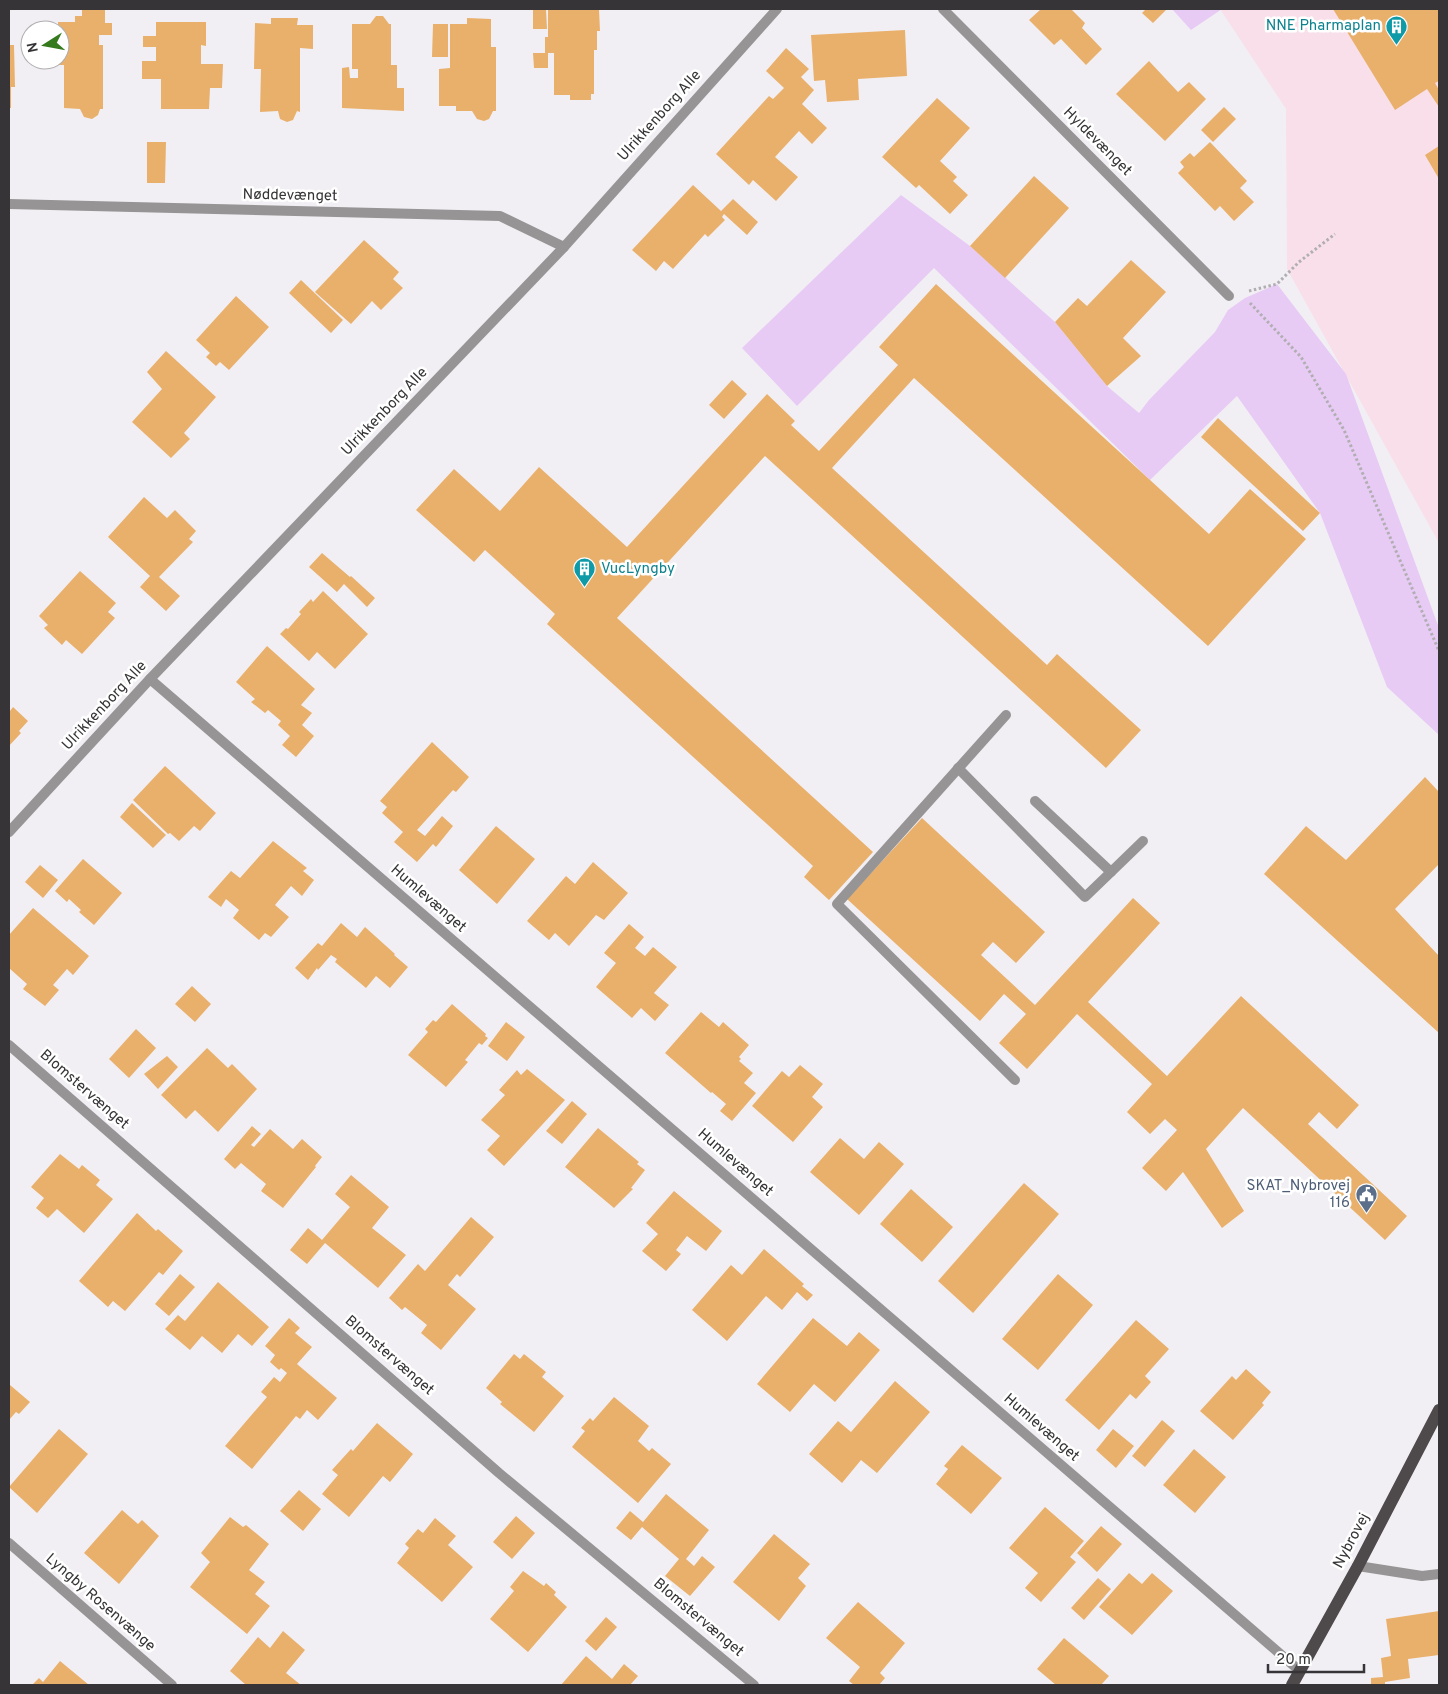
<svg xmlns="http://www.w3.org/2000/svg" width="1448" height="1694" font-family="Overpass,sans-serif">
<style>
.industrial{fill:#f8dfe9}
.green{fill:#e7cbf5}
.building{fill:#e9b06b}
.lines{fill:none;stroke-linecap:round;stroke-linejoin:round}
.path{stroke:#b1aeb2;stroke-width:3;stroke-dasharray:2.5 2.5;stroke-linecap:butt}
.service{stroke:#969494;stroke-width:10}
.minor{stroke:#969494;stroke-width:10}
.primary{stroke:#4e494a;stroke-width:12}
.labels{text-anchor:middle;dominant-baseline:central;stroke-width:5;stroke-linejoin:round;paint-order:stroke}
.culture-label{font-size:15px;fill:#0d838f;stroke:#fff;text-anchor:end}
.street-label{font-size:15px;fill:#363436;stroke:#fff}
.service-label{font-size:15px;fill:#4e5e75;stroke:#fff;text-anchor:end}
</style>
<rect width="100%" height="100%" fill="#f2eff4"/>
<!-- industrial -->
<polygon class="industrial" points="1220,9 1439,9 1439,543 1287,269 1286,109"/>
<!-- green -->
<g class="green">
<polygon points="1172,9 1222,9 1191,30"/>
<polygon points="901,195 970,246 1055,322 1107,386 1139,413 1149,400 1215,332 1228,310 1245,298 1277,284 1346,374 1439,628 1439,735 1387,687 1320,513 1237,396 1150,480 934,268 797,406 742,348"/>
</g>
<!-- building -->
<g class="building">
<polygon points="82,9 105,9 105,23 112,23 112,35 99,35 99,45 103,45 103,109 100,109 98,115 92,119 84,117 80,109 64,108 64,65 58,65 58,60 60,60 58,22 75,22 75,16 82,16"/>
<polygon points="533,9 546,9 547,29 533,29"/>
<polygon points="548,9 599,9 600,31 597,31 597,50 594,50 594,94 591,94 591,100 570,100 570,95 554,95 554,53 548,53 548,68 534,68 533,53 545,53 545,37 548,37"/>
<polygon points="1041,9 1071,9 1085,23 1082,28 1102,49 1086,65 1061,39 1054,45 1029,20"/>
<polygon points="1146,9 1167,9 1153,23 1142,13"/>
<polygon points="1333,9 1439,9 1439,81 1435,83 1439,90 1439,107 1427,89 1395,110"/>
<polygon points="376,16 383,16 389,24 391,24 391,65 397,65 397,88 404,88 404,111 342,108 342,68 349,67 350,78 358,78 358,69 352,69 352,24 370,24"/>
<polygon points="271,18 298,18 297,25 313,25 313,49 300,48 300,112 297,111 293,120 287,122 280,119 278,111 260,112 261,69 254,69 255,23 271,24"/>
<polygon points="467,18 491,19 491,47 496,47 496,111 493,111 489,119 484,121 477,119 472,111 456,111 456,106 439,106 439,69 450,68 450,24 467,24"/>
<polygon points="156,22 206,22 206,46 201,45 201,64 223,64 222,88 210,88 209,109 161,109 161,79 142,79 142,61 156,61 156,47 143,47 143,36 156,36"/>
<polygon points="433,24 448,24 448,57 432,57"/>
<polygon points="905,30 907,76 858,79 859,100 827,102 825,80 814,81 811,35"/>
<polygon points="9,45 14,45 15,87 11,87 11,108 9,108"/>
<polygon points="786,48 809,69 801,77 814,90 802,104 827,128 812,144 799,131 775,157 798,177 776,201 753,180 749,185 716,154 769,96 773,99 784,88 766,71"/>
<polygon points="1149,61 1178,92 1189,82 1206,99 1165,141 1116,94"/>
<polygon points="937,98 970,128 940,161 957,177 953,181 968,195 950,214 919,185 916,188 882,157"/>
<polygon points="1224,107 1236,119 1213,142 1201,130"/>
<polygon points="147,142 166,142 165,183 147,183"/>
<polygon points="1210,142 1247,181 1240,188 1254,202 1234,221 1220,206 1215,211 1178,173 1184,167 1180,162 1190,153 1194,157"/>
<polygon points="1439,146 1439,179 1425,155"/>
<polygon points="1034,176 1069,208 1005,278 970,246"/>
<polygon points="693,185 721,211 733,199 758,222 747,235 724,214 722,217 725,220 708,237 705,234 673,269 664,261 656,271 632,250"/>
<polygon points="364,240 399,272 393,279 403,288 381,310 372,301 351,324 315,292"/>
<polygon points="1131,260 1166,292 1123,338 1141,356 1107,386 1055,322 1078,298 1087,306"/>
<polygon points="301,280 343,320 331,333 289,293"/>
<polygon points="936,284 1209,534 1250,489 1306,539 1208,646 914,378 832,468 1047,665 1057,654 1141,730 1106,768 765,456 617,618 873,852 829,900 804,877 813,866 547,624 555,614 485,550 474,562 416,510 454,469 500,511 539,467 627,547 767,394 795,421 791,425 819,451 898,365 879,347"/>
<polygon points="236,296 269,327 229,370 220,362 216,366 206,357 210,353 196,340"/>
<polygon points="166,351 216,397 184,433 190,439 171,458 132,422 162,389 147,372"/>
<polygon points="732,380 747,394 724,419 709,405"/>
<polygon points="1218,418 1320,513 1303,531 1201,437"/>
<polygon points="144,497 167,518 175,510 196,531 189,539 193,542 159,577 180,596 166,611 140,587 150,576 108,537"/>
<polygon points="322,553 350,577 351,576 375,598 367,607 344,584 337,592 309,567"/>
<polygon points="80,571 116,603 108,612 115,618 82,654 66,640 62,645 44,628 48,625 39,616"/>
<polygon points="323,591 368,634 335,669 317,652 309,661 280,634 286,628 288,629 301,614 299,612 311,599 313,602"/>
<polygon points="267,646 315,689 301,705 312,713 302,725 314,736 296,757 282,745 290,736 278,725 281,721 268,710 265,713 251,702 255,699 236,682"/>
<polygon points="13,707 28,721 19,731 21,733 9,746 9,710 10,711"/>
<polygon points="432,742 469,777 456,792 453,790 417,830 425,836 442,816 453,826 436,847 433,844 417,862 394,842 403,832 382,813 387,807 380,801"/>
<polygon points="165,766 216,813 200,831 194,826 179,841 170,833 168,834 133,800"/>
<polygon points="1425,777 1439,792 1439,864 1395,909 1439,956 1439,1033 1264,874 1306,826 1346,860"/>
<polygon points="132,803 166,835 153,848 120,817"/>
<polygon points="922,818 1045,932 1016,963 993,942 981,955 1035,1005 1133,898 1160,923 1088,1002 1167,1076 1241,996 1359,1105 1337,1129 1319,1112 1308,1124 1407,1216 1385,1240 1243,1108 1206,1149 1244,1211 1222,1228 1183,1172 1166,1191 1142,1168 1177,1130 1165,1119 1150,1134 1127,1112 1152,1084 1077,1014 1027,1069 999,1043 1026,1014 1004,994 980,1021 847,899"/>
<polygon points="496,826 535,859 497,904 459,870"/>
<polygon points="273,841 307,868 303,871 314,880 302,896 291,886 275,905 289,917 271,937 265,933 259,940 233,918 239,910 226,899 221,907 208,897 231,871 240,878"/>
<polygon points="83,859 122,893 94,925 79,912 81,910 69,899 67,902 55,891"/>
<polygon points="593,862 628,893 604,920 596,915 569,946 555,933 549,940 527,921 566,876 575,884"/>
<polygon points="40,865 58,880 43,898 25,882"/>
<polygon points="33,908 89,956 73,975 67,969 53,985 59,990 45,1006 23,989 27,984 9,968 9,935"/>
<polygon points="341,923 357,937 365,927 395,954 394,955 408,967 390,988 376,976 366,988 335,962 337,959 331,955 318,970 317,968 308,980 295,968 318,943 322,946"/>
<polygon points="629,924 644,937 635,948 645,956 653,947 677,967 654,993 669,1005 655,1021 641,1008 632,1018 596,987 616,963 604,953"/>
<polygon points="192,986 211,1004 195,1022 175,1004"/>
<polygon points="452,1004 486,1034 485,1036 488,1038 482,1045 479,1043 465,1060 468,1062 446,1087 408,1055 428,1032 425,1029 433,1020 436,1022"/>
<polygon points="701,1012 719,1027 723,1022 749,1045 739,1057 741,1059 739,1061 753,1073 744,1083 756,1093 732,1121 720,1111 726,1104 712,1092 711,1093 665,1053"/>
<polygon points="506,1022 525,1037 507,1061 488,1046"/>
<polygon points="136,1029 156,1048 129,1078 109,1059"/>
<polygon points="207,1048 228,1068 232,1064 257,1089 218,1132 195,1110 186,1119 161,1095"/>
<polygon points="167,1056 178,1067 158,1089 144,1074"/>
<polygon points="800,1065 823,1084 812,1097 823,1107 793,1142 752,1106 782,1071 789,1077"/>
<polygon points="527,1069 565,1100 504,1166 487,1150 500,1136 481,1120 505,1095 499,1090 517,1070 521,1075"/>
<polygon points="572,1101 587,1114 562,1144 546,1131"/>
<polygon points="252,1126 261,1134 251,1145 254,1147 270,1129 293,1149 302,1139 322,1157 315,1166 316,1167 283,1208 261,1191 266,1184 241,1163 235,1169 224,1159"/>
<polygon points="598,1128 639,1162 637,1164 645,1170 631,1188 633,1189 614,1208 565,1167"/>
<polygon points="840,1138 864,1159 879,1142 904,1164 859,1215 810,1172"/>
<polygon points="60,1154 79,1169 82,1165 100,1180 96,1185 113,1199 84,1233 57,1209 48,1218 36,1208 44,1198 31,1187"/>
<polygon points="351,1175 389,1207 372,1228 406,1255 378,1288 325,1243 307,1264 290,1250 308,1228 322,1240 350,1207 335,1194"/>
<polygon points="1024,1183 1059,1214 973,1313 938,1281"/>
<polygon points="911,1189 953,1227 922,1262 880,1224"/>
<polygon points="674,1191 722,1231 706,1251 687,1236 676,1250 681,1254 666,1271 642,1251 658,1234 646,1223"/>
<polygon points="137,1213 156,1231 158,1229 183,1251 163,1275 159,1272 125,1311 113,1301 108,1307 79,1281"/>
<polygon points="471,1217 494,1237 460,1277 457,1274 448,1285 476,1309 441,1350 421,1333 427,1325 405,1307 402,1310 389,1298 418,1264 425,1271"/>
<polygon points="764,1249 804,1284 802,1286 813,1295 807,1301 797,1292 782,1310 766,1296 727,1341 692,1310 731,1265 742,1275"/>
<polygon points="180,1274 195,1287 169,1316 155,1304"/>
<polygon points="1058,1274 1093,1305 1038,1370 1002,1339"/>
<polygon points="218,1282 269,1327 252,1346 238,1334 222,1353 202,1336 190,1350 165,1329 178,1315 185,1321"/>
<polygon points="289,1318 300,1328 295,1333 312,1347 297,1364 337,1398 318,1420 307,1410 300,1419 296,1416 252,1469 225,1446 267,1397 261,1392 274,1377 280,1382 287,1373 281,1368 279,1370 270,1362 275,1355 265,1346"/>
<polygon points="813,1318 847,1346 859,1332 880,1350 835,1402 814,1384 790,1412 757,1384"/>
<polygon points="1136,1320 1169,1349 1145,1376 1151,1382 1136,1399 1130,1394 1099,1430 1065,1400"/>
<polygon points="514,1354 520,1359 524,1354 546,1372 542,1377 564,1396 534,1432 500,1404 502,1402 486,1388"/>
<polygon points="1246,1369 1271,1392 1262,1403 1264,1405 1233,1440 1200,1411 1232,1376 1236,1380"/>
<polygon points="895,1381 930,1412 877,1473 861,1460 842,1483 809,1454 838,1421 851,1432"/>
<polygon points="10,1385 30,1402 19,1414 16,1412 9,1420 9,1386"/>
<polygon points="614,1397 649,1426 638,1441 649,1451 652,1448 671,1464 638,1503 572,1447 585,1431 581,1428 590,1418 593,1421"/>
<polygon points="1162,1420 1175,1431 1145,1467 1132,1456"/>
<polygon points="377,1423 413,1454 390,1482 383,1476 349,1517 322,1494 338,1475 332,1470 351,1449 353,1451"/>
<polygon points="59,1429 88,1454 37,1513 9,1487"/>
<polygon points="1113,1429 1134,1446 1116,1468 1096,1450"/>
<polygon points="962,1445 1002,1478 971,1514 936,1484 948,1469 944,1466"/>
<polygon points="1194,1449 1226,1477 1195,1513 1163,1485"/>
<polygon points="299,1490 321,1509 303,1531 280,1511"/>
<polygon points="666,1494 709,1530 686,1559 694,1566 702,1556 715,1567 690,1596 665,1576 679,1559 642,1527 631,1540 616,1528 630,1511 643,1522"/>
<polygon points="1045,1507 1084,1541 1070,1557 1076,1562 1041,1602 1025,1588 1038,1573 1009,1548"/>
<polygon points="122,1510 138,1524 142,1520 159,1536 119,1584 84,1553"/>
<polygon points="516,1516 535,1533 512,1559 493,1542"/>
<polygon points="230,1517 243,1527 246,1525 269,1544 249,1570 265,1582 255,1594 270,1606 247,1634 190,1587 210,1562 201,1553"/>
<polygon points="435,1518 456,1536 448,1545 473,1567 442,1602 397,1563 409,1548 405,1544 418,1529 423,1533"/>
<polygon points="1101,1526 1122,1544 1097,1572 1077,1553"/>
<polygon points="774,1534 810,1564 798,1578 806,1586 779,1621 733,1582"/>
<polygon points="523,1571 544,1586 546,1583 556,1592 554,1595 567,1607 528,1652 490,1619 514,1591 510,1587"/>
<polygon points="1129,1573 1142,1584 1152,1573 1173,1591 1132,1635 1099,1607"/>
<polygon points="1098,1578 1111,1589 1084,1620 1071,1608"/>
<polygon points="858,1602 905,1643 880,1673 885,1678 879,1685 854,1685 849,1681 860,1667 826,1638"/>
<polygon points="1439,1611 1439,1655 1408,1659 1410,1678 1385,1682 1385,1685 1371,1685 1371,1678 1383,1677 1381,1658 1391,1656 1386,1619"/>
<polygon points="606,1617 617,1627 596,1651 585,1641"/>
<polygon points="283,1631 305,1650 286,1673 301,1685 246,1685 230,1671 258,1637 270,1648"/>
<polygon points="1064,1638 1109,1676 1101,1685 1056,1685 1037,1669"/>
<polygon points="586,1656 612,1679 624,1664 638,1676 630,1685 561,1685"/>
<polygon points="60,1661 89,1685 32,1685 39,1678 43,1682"/>
</g>
<g class="lines">
<!-- path -->
<g class="path">
<polyline points="1249,291 1277,284 1299,262 1335,234"/>
<polyline points="1250,303 1301,357 1344,430 1439,651"/>
</g>
<!-- service -->
<g class="service">
<polyline points="1006,715 837,904 1015,1080"/>
<polyline points="958,768 1085,897 1111,872"/>
<polyline points="1035,801 1111,872 1143,841"/>
</g>
<!-- minor -->
<g class="minor">
<polyline points="943,9 1229,296"/>
<polyline points="9,204 500,216 564,247"/>
<polyline points="150,679 1300,1671"/>
<polyline points="9,832 150,679 564,247 777,9"/>
<polyline points="9,1045 499,1473 754,1685"/>
<polyline points="9,1543 172,1685"/>
<polyline points="1358,1566 1422,1576 1439,1574"/>
</g>
<!-- primary -->
<polyline class="primary" points="1292,1685 1358,1566 1439,1410"/>
</g>
<!-- icons -->
<defs>
<symbol id="building-pin" viewBox="-11 -11 22 30"><path d="M0 17L-7.5 6A9.5 9.5 0 1 1 7.5 6Z" fill="#0f9aa8" stroke="#fff"/><path d="M-4-6H4V6H1V3H-1V6H-4ZM-2.5-4.3h1.7v1.8h-1.7ZM.8-4.3h1.7v1.8H.8ZM-2.5-1h1.7V.8h-1.7ZM.8-1h1.7V.8H.8Z" fill="#fff"/></symbol>
<symbol id="civic-pin" viewBox="-11 -11 22 30"><path d="M0 17L-7.5 6A9.5 9.5 0 1 1 7.5 6Z" fill="#5c6f8a" stroke="#fff"/><path d="M-.6-6.5H3V-4.5H.6V-3L4-1V1h2V6H-6V1h2V-1L-.6-3ZM-1.2 2.5V6h2.4V2.5Z" fill="#fff"/></symbol>
</defs>
<g fill-rule="evenodd">
<use href="#building-pin" x="1384" y="14" width="25" height="34"/>
<use href="#building-pin" x="572" y="556" width="25" height="34"/>
<use href="#civic-pin" x="1354" y="1182" width="25" height="34"/>
</g>
<g class="labels">
<!-- culture labels -->
<g class="culture-label">
<text x="1381" y="26">NNE Pharmaplan</text>
<text x="601" y="569" text-anchor="start">VucLyngby</text>
</g>
<!-- street labels -->
<g class="street-label">
<text transform="translate(660 116) rotate(-48)">Ulrikkenborg Alle</text>
<text transform="translate(1097 142) rotate(45)">Hyldevænget</text>
<text transform="translate(290 196) rotate(1)">Nøddevænget</text>
<text transform="translate(385 412) rotate(-46)">Ulrikkenborg Alle</text>
<text transform="translate(105 706) rotate(-47)">Ulrikkenborg Alle</text>
<text transform="translate(428 899) rotate(41)">Humlevænget</text>
<text transform="translate(84 1090) rotate(41)">Blomstervænget</text>
<text transform="translate(735 1163) rotate(41)">Humlevænget</text>
<text transform="translate(389 1356) rotate(41)">Blomstervænget</text>
<text transform="translate(1041 1428) rotate(41)">Humlevænget</text>
<text transform="translate(1352 1541) rotate(-62)">Nybrovej</text>
<text transform="translate(100 1603) rotate(41)">Lyngby Rosenvænge</text>
<text transform="translate(698 1618) rotate(40)">Blomstervænget</text>
</g>
<!-- service labels -->
<g class="service-label">
<text x="1350" y="1186">SKAT_Nybrovej<tspan x="1350" dy="17">116</tspan></text>
</g>
</g>
<!-- border -->
<rect width="1448" height="1694" fill="none" stroke="#363436" stroke-width="20"/>
<!-- north arrow -->
<g transform="translate(45 45) rotate(259)"><circle r="24" fill="#ffffff" stroke="#afaeaf"/>
<path d="M0-4L9 19L0 12L-9 19Z" fill="#357a1d"/>
<text y="-8" font-size="14" font-weight="bold" text-anchor="middle" fill="#363436">N</text>
</g>
<!-- scale -->
<path d="M1268 1664v8h96v-8" fill="none" stroke="#363436" stroke-width="2.5"/>
<text x="1276" y="1664" font-size="15" fill="#363436" stroke="#ffffff" stroke-width="4" paint-order="stroke">20 m</text>
</svg>
